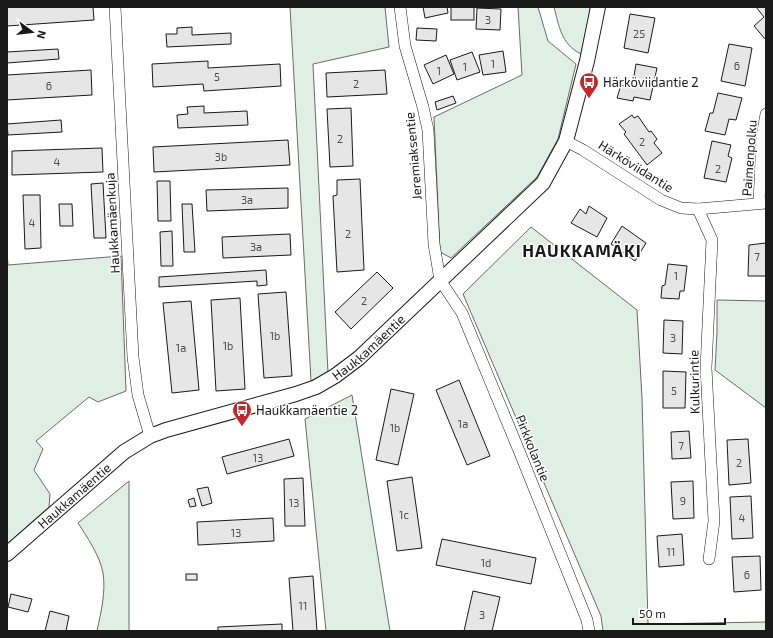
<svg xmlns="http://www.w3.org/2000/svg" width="773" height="638" font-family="'Exo 2',sans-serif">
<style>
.green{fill:#e0efe3;stroke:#6a6a6a}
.building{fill:#e6e6e6;stroke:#1a1a1a}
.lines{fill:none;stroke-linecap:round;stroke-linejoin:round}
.minor-casing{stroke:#1a1a1a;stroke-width:12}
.tertiary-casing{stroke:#1a1a1a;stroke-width:16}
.minor{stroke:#fff;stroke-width:11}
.tertiary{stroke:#fff;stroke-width:14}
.labels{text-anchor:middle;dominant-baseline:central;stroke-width:3;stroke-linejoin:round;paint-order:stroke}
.number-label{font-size:11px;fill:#4d4d4d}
.poi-label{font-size:13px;fill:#1a1a1a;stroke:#fff;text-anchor:start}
.street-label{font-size:13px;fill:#1a1a1a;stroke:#fff}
.district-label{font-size:17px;font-weight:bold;letter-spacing:1px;fill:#1a1a1a;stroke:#fff}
</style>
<rect width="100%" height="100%" fill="#fff"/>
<!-- green -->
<g class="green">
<polygon points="290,7 385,7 389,47 313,64 328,373 311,381"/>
<polygon points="518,7 538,7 548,41 576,64 558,139 537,177 451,258 440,252 434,117 522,75"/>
<path d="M 554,7 L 591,7 L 581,54 C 561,44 559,26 554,7 Z"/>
<polygon points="531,227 637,310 642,398 648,624 766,622 766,631 603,631 601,616 463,294"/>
<polygon points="7,252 8,265 121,256 126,391 98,402 89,397 36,441 43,449 34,470 50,494 49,507 7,544"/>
<polygon points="717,300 766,301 766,408 715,370 717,332"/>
<polygon points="352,395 390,631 326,631 305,419"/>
<path d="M 129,481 L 129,631 L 97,631 C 101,612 106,592 103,573 C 100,556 87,537 78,523 Z"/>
</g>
<!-- building -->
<g class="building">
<polygon points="7,7 93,7 94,20 7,26"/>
<polygon points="423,7 447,7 448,13 425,18"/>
<rect x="451" y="7" width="23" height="13"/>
<polygon points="756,7 766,7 766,40 754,26 764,17"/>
<polygon points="477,8 501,9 500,30 476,29"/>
<polygon points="630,14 655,18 648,53 624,48"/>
<polygon points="192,27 192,35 231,33 231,44 167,47 166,34 177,34 177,28"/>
<polygon points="417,28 437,29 436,41 416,40"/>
<polygon points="729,44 752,48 745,86 721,81"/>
<polygon points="58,49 59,59 7,63 7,52"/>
<polygon points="503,51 506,72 483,75 479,55"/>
<polygon points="472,52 480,72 457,80 450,60"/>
<polygon points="446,55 454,74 433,84 424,65"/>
<polygon points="208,61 208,68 280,64 281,86 204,91 203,84 153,87 152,64"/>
<polygon points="636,64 657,68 650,100 634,97 633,101 617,98 621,85 625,86 627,81 633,82"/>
<polygon points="91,70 92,95 7,100 7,75"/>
<polygon points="385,70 387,94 327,97 326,73"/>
<polygon points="718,93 742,98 736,120 729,119 725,135 705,131 710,113 713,113"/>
<polygon points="453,96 456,103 437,110 435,102"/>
<polygon points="204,106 204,113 247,111 248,125 178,128 177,115 188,114 187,107"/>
<polygon points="351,108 353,166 330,167 327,109"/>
<polygon points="632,115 634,118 638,116 649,132 651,131 657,139 654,143 662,153 647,165 624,134 626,132 619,124"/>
<polygon points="61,120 62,132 8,135 7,124"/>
<polygon points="288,140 290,165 154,172 153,147"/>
<polygon points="712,141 731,145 728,156 732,158 726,182 704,178"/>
<polygon points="102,148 103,172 12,175 12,151"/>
<polygon points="360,179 364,270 337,272 333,196 337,195 337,180"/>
<polygon points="157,181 170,181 171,221 158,221"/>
<polygon points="103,183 106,238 94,238 91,184"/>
<polygon points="288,188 288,208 207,211 206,190"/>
<polygon points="23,195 40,195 41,248 25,249"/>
<polygon points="59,204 72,204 73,226 60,226"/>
<polygon points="182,204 192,204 195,252 184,252"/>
<polygon points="589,206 607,218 597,237 571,223 580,209 586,214"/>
<polygon points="622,226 646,243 635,261 611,244"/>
<polygon points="172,231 173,266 161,266 160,232"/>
<polygon points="290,234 291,255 223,258 222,237"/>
<polygon points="766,243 766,276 748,276 749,245"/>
<polygon points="668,264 687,266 684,291 680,291 679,299 661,298 662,286 665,285"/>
<polygon points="266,270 267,285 257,286 257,281 159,287 159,277"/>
<polygon points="377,272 393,288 351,329 335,312"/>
<polygon points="286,292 292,376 264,378 258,294"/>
<polygon points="240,298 245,389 216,391 211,300"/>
<polygon points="191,301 199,390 172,393 163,303"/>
<polygon points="664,320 683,321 682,354 663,353"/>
<polygon points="663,371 686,372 685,408 663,408"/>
<polygon points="459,380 490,456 467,465 436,390"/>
<polygon points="391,389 414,394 398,465 376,460"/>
<polygon points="689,431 691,458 672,459 671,432"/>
<polygon points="289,439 294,456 227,474 222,457"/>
<polygon points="748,439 751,483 729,485 727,440"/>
<polygon points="412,477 422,548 397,551 387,481"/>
<polygon points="303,478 305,526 285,526 284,479"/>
<polygon points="693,481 694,518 673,519 671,482"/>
<polygon points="208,487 212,503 202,506 197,489"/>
<polygon points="751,496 753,538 732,539 730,497"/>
<polygon points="194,498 196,506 190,507 188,500"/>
<polygon points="273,518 274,541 198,545 197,522"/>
<polygon points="682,534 684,565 659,567 657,536"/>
<polygon points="442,539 536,558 531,584 436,565"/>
<polygon points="760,556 761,590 734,592 732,557"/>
<rect x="186" y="574" width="11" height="6"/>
<polygon points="313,576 317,631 293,631 289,578"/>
<polygon points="473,591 500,597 492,631 464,631"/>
<polygon points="11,594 32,599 28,612 8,607"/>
<polygon points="50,611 69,616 66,631 45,631"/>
<polygon points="282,624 282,631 218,631 218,627"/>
</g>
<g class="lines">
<defs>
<g id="minor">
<polyline points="115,7 133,357 138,395 150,436"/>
<polyline points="400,7 405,46 423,107 428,130 434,244 440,280 462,313 520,453 587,620 589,631"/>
<polyline points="566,141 583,150 661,200 681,208 698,209 766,203"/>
<polyline points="759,203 762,136 766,114"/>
<polyline points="698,209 712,240 706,368 714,521 709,559"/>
</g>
<g id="tertiary">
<path id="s1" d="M 7,554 L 124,452 L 150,436 L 166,430 L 296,394 L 316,387 L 335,376 L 359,358 L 543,183 L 566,141 L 587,61 L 598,7"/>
</g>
</defs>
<!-- minor casing -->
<use href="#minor" class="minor-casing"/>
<!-- tertiary casing -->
<use href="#tertiary" class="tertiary-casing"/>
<!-- minor -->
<use href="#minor" class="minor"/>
<!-- tertiary -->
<use href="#tertiary" class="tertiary"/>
</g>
<!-- icons -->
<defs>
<symbol id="bus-pin" viewBox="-11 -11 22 30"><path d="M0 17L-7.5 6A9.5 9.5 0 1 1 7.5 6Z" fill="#c62828" stroke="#fff"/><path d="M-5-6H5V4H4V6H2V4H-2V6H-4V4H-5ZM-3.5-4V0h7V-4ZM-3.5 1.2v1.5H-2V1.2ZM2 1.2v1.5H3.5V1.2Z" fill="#fff"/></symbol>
</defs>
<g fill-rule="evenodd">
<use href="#bus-pin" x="578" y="71" width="22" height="30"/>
<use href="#bus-pin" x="231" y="399" width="22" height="30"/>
</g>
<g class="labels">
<!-- number labels -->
<g class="number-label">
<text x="488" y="19">3</text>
<text x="639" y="33">25</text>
<text x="493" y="63">1</text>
<text x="737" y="65">6</text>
<text x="465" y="66">1</text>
<text x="439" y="70">1</text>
<text x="217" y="76">5</text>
<text x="356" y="83">2</text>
<text x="49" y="85">6</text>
<text x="340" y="138">2</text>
<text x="642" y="141">2</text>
<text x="221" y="156">3b</text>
<text x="57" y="161">4</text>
<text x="718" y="168">2</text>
<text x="247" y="199">3a</text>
<text x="32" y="222">4</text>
<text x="348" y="233">2</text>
<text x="256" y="246">3a</text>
<text x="757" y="256">7</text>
<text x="676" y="275">1</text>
<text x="364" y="300">2</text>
<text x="275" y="335">1b</text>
<text x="673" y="337">3</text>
<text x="228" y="345">1b</text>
<text x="181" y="347">1a</text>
<text x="674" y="390">5</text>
<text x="463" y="423">1a</text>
<text x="395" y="427">1b</text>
<text x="681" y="445">7</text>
<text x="258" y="457">13</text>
<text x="739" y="462">2</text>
<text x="683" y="500">9</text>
<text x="294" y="502">13</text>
<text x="404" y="514">1c</text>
<text x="742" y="517">4</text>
<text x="236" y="532">13</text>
<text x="671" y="551">11</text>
<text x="486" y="562">1d</text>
<text x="747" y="574">6</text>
<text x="303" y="605">11</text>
<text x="482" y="614">3</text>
</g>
<!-- poi labels -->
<g class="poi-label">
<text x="603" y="82">Härköviidantie 2</text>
<text x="256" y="410">Haukkamäentie 2</text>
</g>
<!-- street labels -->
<g class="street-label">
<text transform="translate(413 156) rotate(-95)">Jeremiaksentie</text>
<text transform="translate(749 158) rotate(-86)">Paimenpolku</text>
<text transform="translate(636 166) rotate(32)">Härköviidantie</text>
<text transform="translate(112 223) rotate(-93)">Haukkamäenkuja</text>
<text stroke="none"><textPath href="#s1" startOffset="425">Haukkamäentie</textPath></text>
<text transform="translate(694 382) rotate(-91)">Kulkurintie</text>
<text transform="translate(533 448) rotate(68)">Pirkkolantie</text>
<text stroke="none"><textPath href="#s1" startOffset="89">Haukkamäentie</textPath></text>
</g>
<!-- district labels -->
<g class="district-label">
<text x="582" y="250">HAUKKAMÄKI</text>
</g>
</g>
<!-- border -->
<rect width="773" height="638" fill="none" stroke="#1a1a1a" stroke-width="16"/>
<!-- north arrow -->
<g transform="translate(32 32) rotate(105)" stroke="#ffffff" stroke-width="3" paint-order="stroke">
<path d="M0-3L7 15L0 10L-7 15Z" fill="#1a1a1a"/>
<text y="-6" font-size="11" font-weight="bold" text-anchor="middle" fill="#1a1a1a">N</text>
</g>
<!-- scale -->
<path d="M633 618v6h92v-6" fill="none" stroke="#1a1a1a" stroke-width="2"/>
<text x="639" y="618" font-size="12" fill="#1a1a1a" stroke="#ffffff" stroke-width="3" paint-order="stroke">50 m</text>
</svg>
